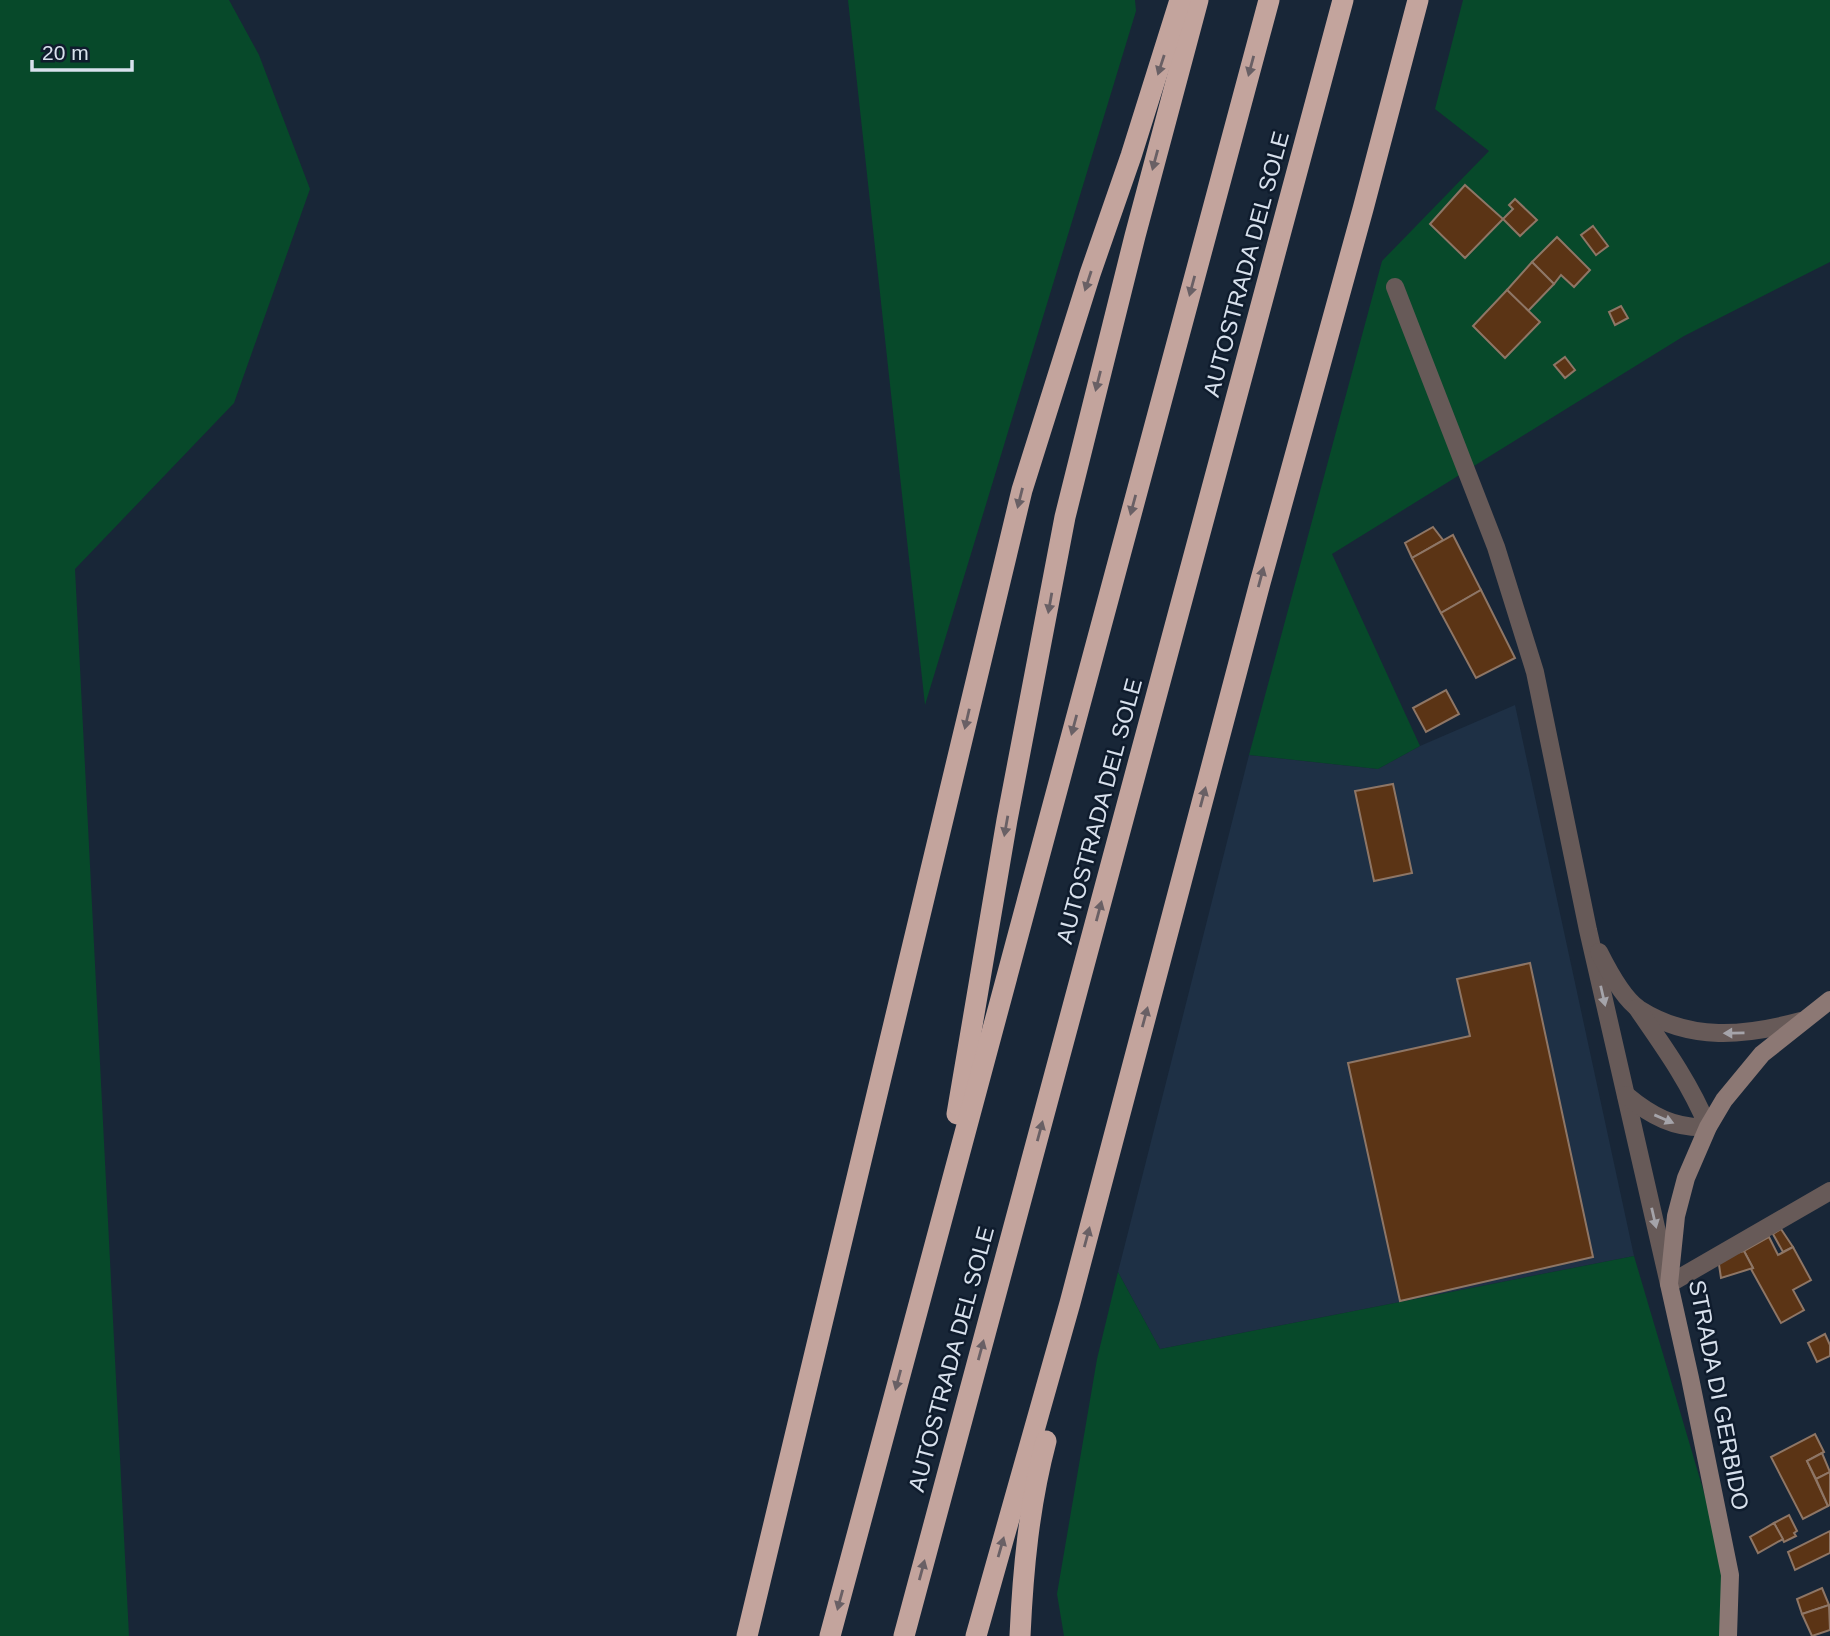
<svg xmlns="http://www.w3.org/2000/svg" width="1830" height="1636" font-family="Arial,sans-serif">
<style>
.built{fill:#1e3045}
.green{fill:#07492a}
.building{fill:#5b3415;stroke:#8e7666;stroke-width:2}
.lines{fill:none;stroke-linecap:round;stroke-linejoin:round}
.lane{stroke:#675a58;stroke-width:18}
.secondary{stroke:#8c7874;stroke-width:18}
.highway{stroke:#c3a49d;stroke-width:21}
.oneway{fill:#696065}
.oneway2{fill:#a5a4aa}
.labels{text-anchor:middle;dominant-baseline:central;stroke-width:5;stroke-linejoin:round;paint-order:stroke}
.street-label{font-size:23px;fill:#d8e1ed;stroke:#0f1c2d}
</style>
<rect width="100%" height="100%" fill="#182637"/>
<!-- built -->
<polygon class="built" points="1515,705 1634,1256 1160,1349 1118,1272 1249,755 1378,769 1420,746"/>
<!-- green -->
<g class="green">
<polygon points="0,0 229,0 259,55 310,189 234,403 75,569 129,1636 0,1636"/>
<polygon points="848,0 1135,0 1136,11 925,705"/>
<polygon points="1463,0 1830,0 1830,262 1684,336 1332,554 1420,746 1378,769 1249,755 1382,261 1489,151 1435,109"/>
<polygon points="1634,1256 1729,1577 1729,1636 1064,1636 1057,1594 1097,1359 1118,1272 1160,1349"/>
</g>
<!-- building -->
<g class="building">
<polygon points="1465,185 1503,219 1465,258 1430,224"/>
<polygon points="1515,199 1537,220 1520,236 1503,219 1513,209 1509,205"/>
<polygon points="1593,226 1608,246 1596,255 1581,235"/>
<polygon points="1557,237 1590,270 1574,287 1561,275 1554,284 1532,262"/>
<polygon points="1532,262 1554,284 1528,311 1507,290"/>
<polygon points="1507,290 1540,322 1505,358 1473,326"/>
<polygon points="1621,306 1628,318 1615,325 1609,312"/>
<polygon points="1565,357 1575,370 1565,378 1554,365"/>
<polygon points="1433,527 1443,540 1412,558 1405,543"/>
<polygon points="1453,535 1481,590 1441,613 1412,558"/>
<polygon points="1481,590 1515,658 1476,678 1441,613"/>
<polygon points="1446,690 1459,714 1426,732 1413,708"/>
<polygon points="1393,784 1412,873 1374,881 1355,791"/>
<polygon points="1530,963 1593,1257 1400,1301 1348,1063 1470,1036 1457,979"/>
<polygon points="1781,1229 1793,1247 1783,1252 1773,1234"/>
<polygon points="1769,1237 1778,1255 1793,1247 1811,1280 1793,1290 1804,1310 1781,1323 1751,1269 1753,1268 1744,1251"/>
<polygon points="1744,1251 1753,1268 1721,1278 1718,1258"/>
<polygon points="1825,1334 1830,1345 1830,1356 1817,1362 1808,1343"/>
<polygon points="1815,1434 1824,1452 1807,1461 1828,1506 1803,1519 1771,1457"/>
<polygon points="1822,1453 1830,1472 1816,1479 1807,1461"/>
<polygon points="1830,1472 1830,1505 1828,1506 1816,1479"/>
<polygon points="1789,1515 1797,1531 1794,1533 1796,1536 1784,1542 1774,1523"/>
<polygon points="1774,1523 1783,1539 1758,1553 1750,1537"/>
<polygon points="1830,1531 1830,1553 1795,1570 1788,1552"/>
<polygon points="1822,1588 1829,1605 1802,1614 1797,1599"/>
<polygon points="1829,1605 1830,1630 1812,1636 1802,1614"/>
</g>
<g class="lines">
<!-- lane -->
<g class="lane">
<polyline points="1395,287 1496,547 1535,672 1588,930 1669,1284 1830,1191"/>
<path d="M 1599,952 C 1607,968 1624,999 1639,1009 C 1691,1042 1745,1036 1801,1021"/>
<path d="M 1626,1095 C 1651,1116 1675,1129 1708,1127 C 1690,1083 1664,1047 1637,1008"/>
</g>
<!-- secondary -->
<polyline class="secondary" points="1728,1636 1730,1575 1690,1378 1669,1284 1676,1216 1686,1178 1708,1127 1724,1100 1762,1054 1830,1000"/>
<!-- highway -->
<g class="highway">
<polyline points="957,1114 1007,820 1065,517 1135,236 1198,0"/>
<polyline points="747,1636 1022,490 1090,274 1131,156 1180,0"/>
<polyline points="830,1636 1269,0"/>
<polyline points="904,1636 1343,0"/>
<polyline points="976,1636 1070,1303 1260,583 1363,209 1418,0"/>
<path d="M 1020,1636 C 1023,1570 1029,1505 1046,1441"/>
</g>
</g>
<!-- one-way arrows -->
<defs><path id="oneway-solid" d="M-6-.8H1V-3.2L6.5 0L1 3.2V.8H-6Z" transform="scale(1.75)"/></defs>
<g class="oneway">
<use href="#oneway-solid" transform="translate(1161 65) rotate(108)"/>
<use href="#oneway-solid" transform="translate(1251 66) rotate(105)"/>
<use href="#oneway-solid" transform="translate(1155 160) rotate(105)"/>
<use href="#oneway-solid" transform="translate(1088 281) rotate(108)"/>
<use href="#oneway-solid" transform="translate(1192 286) rotate(105)"/>
<use href="#oneway-solid" transform="translate(1098 381) rotate(104)"/>
<use href="#oneway-solid" transform="translate(1020 498) rotate(104)"/>
<use href="#oneway-solid" transform="translate(1133 505) rotate(105)"/>
<use href="#oneway-solid" transform="translate(1261 577) rotate(-75)"/>
<use href="#oneway-solid" transform="translate(1050 603) rotate(100)"/>
<use href="#oneway-solid" transform="translate(967 719) rotate(103)"/>
<use href="#oneway-solid" transform="translate(1074 725) rotate(105)"/>
<use href="#oneway-solid" transform="translate(1203 797) rotate(-75)"/>
<use href="#oneway-solid" transform="translate(1006 826) rotate(100)"/>
<use href="#oneway-solid" transform="translate(1099 911) rotate(-75)"/>
<use href="#oneway-solid" transform="translate(1145 1017) rotate(-75)"/>
<use href="#oneway-solid" transform="translate(1040 1131) rotate(-75)"/>
<use href="#oneway-solid" transform="translate(1087 1237) rotate(-75)"/>
<use href="#oneway-solid" transform="translate(981 1350) rotate(-75)"/>
<use href="#oneway-solid" transform="translate(898 1380) rotate(105)"/>
<use href="#oneway-solid" transform="translate(1001 1547) rotate(-74)"/>
<use href="#oneway-solid" transform="translate(922 1570) rotate(-75)"/>
<use href="#oneway-solid" transform="translate(840 1600) rotate(105)"/>
</g>
<g class="oneway2">
<use href="#oneway-solid" transform="translate(1603 996) rotate(77)"/>
<use href="#oneway-solid" transform="translate(1734 1033) rotate(179)"/>
<use href="#oneway-solid" transform="translate(1664 1119) rotate(23)"/>
<use href="#oneway-solid" transform="translate(1654 1218) rotate(77)"/>
</g>
<g class="labels">
<!-- street labels -->
<g class="street-label">
<text transform="translate(1246 264) rotate(-75)">AUTOSTRADA DEL SOLE</text>
<text transform="translate(1099 811) rotate(-75)">AUTOSTRADA DEL SOLE</text>
<text transform="translate(951 1359) rotate(-75)">AUTOSTRADA DEL SOLE</text>
<text transform="translate(1719 1395) rotate(79)">STRADA DI GERBIDO</text>
</g>
</g>
<!-- scale -->
<path d="M32 60v10h100v-10" fill="none" stroke="#d8e1ed" stroke-width="3.5"/>
<text x="42" y="60" font-size="21" fill="#d8e1ed" stroke="#0f1c2d" stroke-width="5" paint-order="stroke">20 m</text>
</svg>
